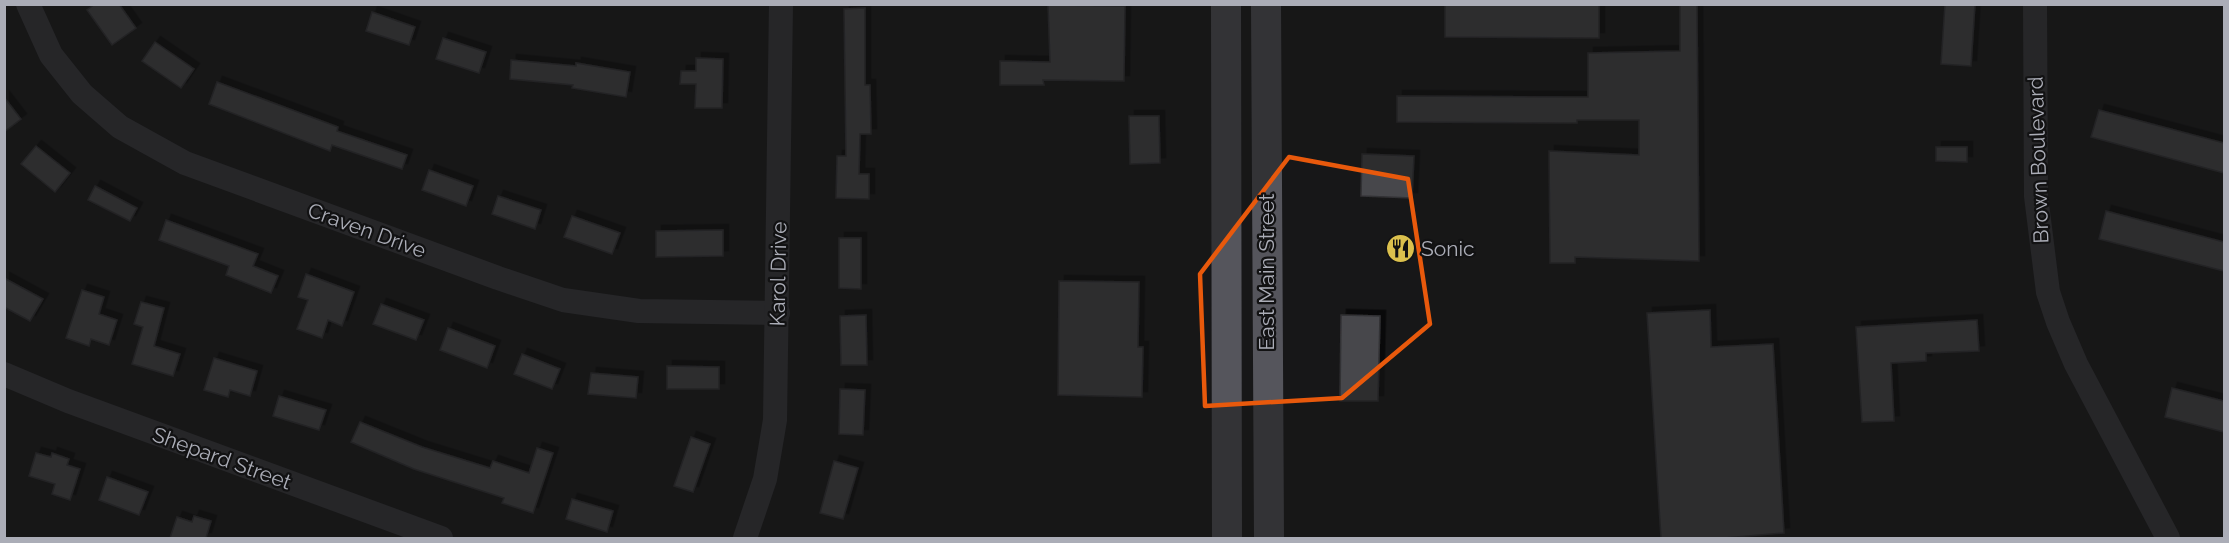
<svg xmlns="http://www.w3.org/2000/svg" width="2229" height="543" font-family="Raleway,sans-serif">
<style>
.building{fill:#46474b;stroke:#323134;stroke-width:1.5;filter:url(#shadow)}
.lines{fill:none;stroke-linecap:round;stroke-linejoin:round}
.minor{stroke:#38383d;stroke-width:24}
.major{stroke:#55555c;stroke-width:30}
.marked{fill:none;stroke:#e8590c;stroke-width:4.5;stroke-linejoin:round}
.labels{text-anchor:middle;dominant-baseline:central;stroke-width:4.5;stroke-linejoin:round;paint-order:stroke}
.street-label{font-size:21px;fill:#abadb7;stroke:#121213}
.poi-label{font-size:21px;fill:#abadb7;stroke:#121213;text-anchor:start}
</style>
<defs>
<filter id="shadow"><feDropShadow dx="5.5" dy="-5.5" stdDeviation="0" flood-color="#0009"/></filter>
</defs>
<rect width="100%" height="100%" fill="#171718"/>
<!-- building -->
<g class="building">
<polygon points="95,4 119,4 136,28 112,45 87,10"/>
<polygon points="1445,4 1599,4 1599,38 1445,37"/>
<polygon points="1680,4 1697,4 1699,261 1575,257 1575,263 1550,263 1549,151 1639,155 1639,120 1577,120 1577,123 1397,122 1397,96 1588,97 1588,53 1680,51"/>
<polygon points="1945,4 1975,4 1971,66 1941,64"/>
<polygon points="1048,5 1125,6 1124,81 1043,80 1044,85 1000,85 1000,61 1050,62"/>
<polygon points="865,8 865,85 870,85 871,134 860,134 859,174 869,174 869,199 836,198 837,156 846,156 844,9"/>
<polygon points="372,12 415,27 409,45 366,31"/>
<polygon points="443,38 486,52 479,73 436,59"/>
<polygon points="155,42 194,69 181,88 142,61"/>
<polygon points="696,58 723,59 722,108 695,108 696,84 680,84 681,71 696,71"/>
<polygon points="511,60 576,66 576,63 630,72 626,97 572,88 573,85 510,79"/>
<polygon points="217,82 338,127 337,131 407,155 402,169 332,145 330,151 209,104"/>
<polygon points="4,97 21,119 4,132"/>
<polygon points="2099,110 2224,143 2224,173 2091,137"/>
<polygon points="1129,116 1159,116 1160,163 1130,164"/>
<polygon points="36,146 70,173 55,192 21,164"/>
<polygon points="1936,147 1967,147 1967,162 1936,161"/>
<polygon points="1362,154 1414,156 1412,198 1361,196"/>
<polygon points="429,170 473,186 466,206 422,190"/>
<polygon points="95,186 137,208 130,221 88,200"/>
<polygon points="498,196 541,210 535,229 492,214"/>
<polygon points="2106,211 2224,242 2224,271 2099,239"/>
<polygon points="572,216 620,233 612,254 564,237"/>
<polygon points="166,220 258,254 253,266 278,276 271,293 226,275 229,266 159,240"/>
<polygon points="723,230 723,256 656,257 656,231"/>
<polygon points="839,238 861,238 861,289 839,288"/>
<polygon points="306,274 354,292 342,326 328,320 322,338 297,329 308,300 298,297"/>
<polygon points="4,278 43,299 30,321 4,307"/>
<polygon points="1059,281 1139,282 1138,347 1143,347 1142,397 1058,395"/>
<polygon points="82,290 104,297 99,314 117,320 109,345 91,339 89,346 66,338"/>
<polygon points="141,302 164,308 154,346 180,354 173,376 132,364 143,327 134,324"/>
<polygon points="381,304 424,320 416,340 373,324"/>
<polygon points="1710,310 1711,347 1773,344 1784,533 1724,538 1661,538 1647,313"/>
<polygon points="866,315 867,365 841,365 840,316"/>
<polygon points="1341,315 1380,316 1378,401 1340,401"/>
<polygon points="1977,320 1979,351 1926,353 1926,361 1891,363 1894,421 1862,422 1856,327"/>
<polygon points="448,328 495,346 487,368 440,350"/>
<polygon points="522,354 560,369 552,389 514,374"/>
<polygon points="214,358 257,371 250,396 230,390 228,397 204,390"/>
<polygon points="667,366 719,367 719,389 667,389"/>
<polygon points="591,373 638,377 636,398 588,394"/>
<polygon points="2172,388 2224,401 2224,432 2165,417"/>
<polygon points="840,389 865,390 863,435 839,434"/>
<polygon points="279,396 326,410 319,430 273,416"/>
<polygon points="360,422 422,447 490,468 493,461 529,473 537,448 553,453 533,513 502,503 504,498 414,469 351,442"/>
<polygon points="691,437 710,444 693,492 674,486"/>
<polygon points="36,453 51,457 52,453 69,459 67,465 80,469 70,500 52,494 55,484 29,476"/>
<polygon points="834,461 858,468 843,519 820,513"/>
<polygon points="107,477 148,492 139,515 99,500"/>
<polygon points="572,499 613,511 607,532 566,519"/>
<polygon points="194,516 211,521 206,538 170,538 177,517 192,522"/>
</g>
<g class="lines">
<!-- minor -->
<g class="minor">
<polyline points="28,4 51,55 82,94 120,127 185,163 498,278 563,300 639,311 778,313"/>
<polyline points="2035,4 2036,196 2048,292 2058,322 2076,364 2168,538"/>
<polyline points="4,374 68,401 441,538"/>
<polyline points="745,538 765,479 775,420 781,4"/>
</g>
<!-- major -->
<g class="major">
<polyline points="1226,4 1227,538"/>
<polyline points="1266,4 1269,538"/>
</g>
</g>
<!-- marked area -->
<path d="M0 0H2229V543H0ZM 1289,157 L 1408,179 L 1430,324 L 1342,398 L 1205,406 L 1200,274 Z" fill="#171718" fill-opacity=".55" fill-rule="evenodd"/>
<path class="marked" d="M 1289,157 L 1408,179 L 1430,324 L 1342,398 L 1205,406 L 1200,274 Z"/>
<!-- icons -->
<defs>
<symbol id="restaurant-disc" viewBox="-11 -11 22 22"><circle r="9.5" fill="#dbc04d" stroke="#121213"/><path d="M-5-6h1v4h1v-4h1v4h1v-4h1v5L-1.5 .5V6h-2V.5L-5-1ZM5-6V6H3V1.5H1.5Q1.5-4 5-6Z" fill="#111"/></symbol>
</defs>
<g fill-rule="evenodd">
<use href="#restaurant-disc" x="1384" y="232" width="33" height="33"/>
</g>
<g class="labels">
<!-- street labels -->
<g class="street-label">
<text transform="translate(2038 160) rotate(-92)">Brown Boulevard</text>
<text transform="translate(367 230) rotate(20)">Craven Drive</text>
<text transform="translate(1266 272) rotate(-90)">East Main Street</text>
<text transform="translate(778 274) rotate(-89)">Karol Drive</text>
<text transform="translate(222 458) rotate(20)">Shepard Street</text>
</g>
<!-- poi labels -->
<g class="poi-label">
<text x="1421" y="248">Sonic</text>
</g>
</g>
<!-- border -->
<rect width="2229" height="543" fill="none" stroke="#abadb7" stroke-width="12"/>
</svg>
